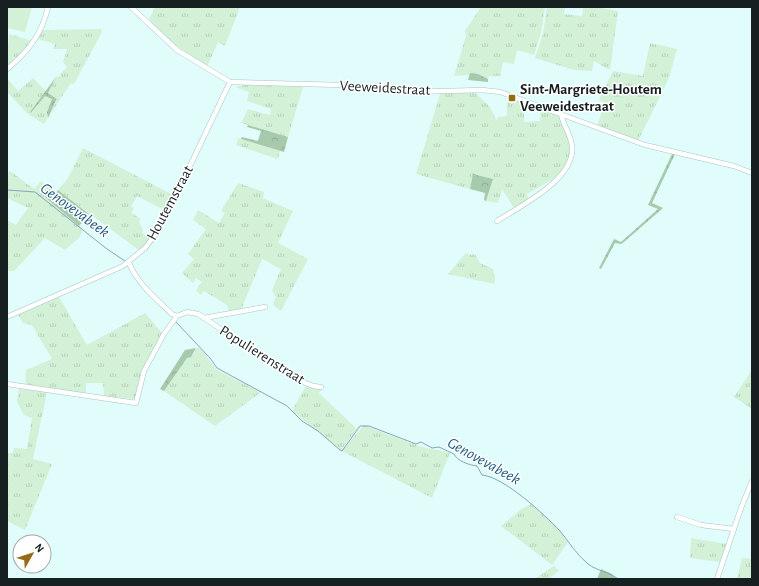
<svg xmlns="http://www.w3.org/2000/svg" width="759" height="586" font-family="'Alegreya Sans',sans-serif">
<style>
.grass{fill:url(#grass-tufts)}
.forest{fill:url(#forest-crowns)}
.pitch{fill:#d2f1d7}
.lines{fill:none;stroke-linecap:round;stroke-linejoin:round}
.stream{stroke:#87a5b9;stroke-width:1}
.minor-casing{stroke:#a9c5c4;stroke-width:5.5}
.minor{stroke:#fff;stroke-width:4.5}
.poi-dot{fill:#946c16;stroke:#fff;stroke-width:1.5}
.labels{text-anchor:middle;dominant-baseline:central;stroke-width:3;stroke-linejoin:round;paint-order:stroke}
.street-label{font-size:15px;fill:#162020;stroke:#fff}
.poi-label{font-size:15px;font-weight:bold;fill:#162020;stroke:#fff;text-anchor:start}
.water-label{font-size:16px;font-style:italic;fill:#1f5a80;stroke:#fff}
</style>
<defs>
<pattern id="grass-tufts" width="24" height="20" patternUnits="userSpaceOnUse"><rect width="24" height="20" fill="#d2f1d7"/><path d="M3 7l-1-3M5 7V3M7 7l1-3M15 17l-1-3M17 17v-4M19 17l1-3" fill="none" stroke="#b4ceb8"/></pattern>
<pattern id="forest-crowns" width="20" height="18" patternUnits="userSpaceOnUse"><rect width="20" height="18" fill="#a7caac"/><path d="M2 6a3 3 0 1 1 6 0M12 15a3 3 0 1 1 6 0" fill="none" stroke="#8fad94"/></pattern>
</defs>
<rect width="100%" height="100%" fill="#e0fdfc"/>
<!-- grass -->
<g class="grass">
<path d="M 155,7 L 240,7 L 225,46 L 218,42 L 207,67 C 185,53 166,39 149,19 Z"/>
<polygon points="481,7 545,7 541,33 534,55 517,50 514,64 503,62 500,76 489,76 488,79 478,74 454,76 466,36 465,31"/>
<polygon points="547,7 565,7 564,14 582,16 583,7 596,7 618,11 610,70 594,61 592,71 574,70 535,58 543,34"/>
<polygon points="101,29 102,32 74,84 71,83 51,113 51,107 57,99 48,93 56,77 61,76 60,74 67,67 63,62 67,49 53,49 55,44 38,39 43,30"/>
<polygon points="9,34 32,41 23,53 7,67"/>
<polygon points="650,43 677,49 669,78 638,141 597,126 605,103 599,100 613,71 643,76"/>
<polygon points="7,78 18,91 33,78 46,91 30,112 32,113 45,95 52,99 47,112 48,118 44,124 28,114 7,92"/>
<polygon points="245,85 303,87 288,137 241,123 248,109 270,115 271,109 247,101 249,92 235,87"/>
<path d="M 475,92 L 490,107 L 497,121 L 498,117 L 507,116 L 507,97 L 524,102 L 524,122 L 540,121 L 541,109 L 558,115 C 575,148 578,152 553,181 L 551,180 L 527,194 L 528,199 L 514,208 L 502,189 L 498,203 L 486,201 L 493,179 L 473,174 L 470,189 L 416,174 L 440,94 Z"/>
<polygon points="238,138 280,151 278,159 236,145"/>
<polygon points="83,148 173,195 166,211 137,196 131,207 134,208 131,213 141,219 139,222 143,230 142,233 151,238 140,251 58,190 68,178"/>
<polygon points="10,171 34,189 41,181 50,188 45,197 83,229 80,237 65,250 45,238 14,271 7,271 7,220 16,225 28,208 7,198 7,175"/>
<polygon points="238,183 264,192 263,198 293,211 278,243 308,259 281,311 273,305 276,297 272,290 281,269 262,259 241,310 229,312 227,305 204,291 201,295 196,291 202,282 196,278 193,283 182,273 194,259 188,254 206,229 193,220 198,210 219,223 225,213 221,211"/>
<polygon points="466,253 469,255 475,254 480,263 493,269 495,279 494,284 448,274"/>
<polygon points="59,297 87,345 145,313 162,333 142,370 135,399 104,396 103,383 86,383 86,394 25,386 26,370 52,359 32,325 23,323 18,315"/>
<polygon points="196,348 200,348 217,370 261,392 215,426 164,391 187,358 194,354"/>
<polygon points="752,370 752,409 734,397"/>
<polygon points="306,386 322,389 319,393 357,429 341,450 292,411"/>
<polygon points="19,389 47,392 33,459 52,464 25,530 7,521 7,453 13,453 14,448 27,449 32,418 24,415 17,402"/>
<path d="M 364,425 C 381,432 397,438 414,444 C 425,449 438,449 450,453 L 432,498 L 342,451 Z"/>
<polygon points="531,504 555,525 568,542 552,565 501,526 520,510"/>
<polygon points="691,538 727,544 720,562 690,558"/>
<polygon points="742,558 752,559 752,579 737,579"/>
<polygon points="554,566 559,571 548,579 534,579"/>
</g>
<!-- forest -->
<g class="forest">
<polygon points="470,73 478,74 488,79 488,82 468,80"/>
<path d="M 56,77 L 48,93 L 57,99 C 52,106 52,111 48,118 L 47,112 L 52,99 L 45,96 L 31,113 L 30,112 Z"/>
<polygon points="248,125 288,137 284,152 241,139 242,137 258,141 261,131 247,127"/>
<polygon points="672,154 675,154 652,203 663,208 624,242 621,244 615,243 601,269 599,268 614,239 621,242 658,209 648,205"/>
<polygon points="473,174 493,179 486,201 484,200 485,193 470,189"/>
<polygon points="50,188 56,193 58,190 89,214 79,226 45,197"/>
<polygon points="196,348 191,357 187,358 164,391 160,389 185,350"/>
<polygon points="601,569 612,574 616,579 597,579"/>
</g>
<!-- pitch -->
<polygon class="pitch" points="7,7 32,7 25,32 7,28"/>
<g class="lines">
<!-- stream -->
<g class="stream">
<polyline points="7,190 35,192 107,249 125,261"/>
<path d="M 176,322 L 210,358 L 217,368 L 287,406 L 302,421 L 318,431 L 340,450 L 342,451 L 360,426 L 369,426 L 416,444 L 421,442 L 432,448 L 439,447 L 454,454 C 457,461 469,465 477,466 L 482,475 C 504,477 544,514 560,531 C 569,542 577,555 588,564 C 597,571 610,572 618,579"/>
</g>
<defs>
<g id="minor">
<polyline points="131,7 177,50 230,82 342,85 409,92 482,90 500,92 645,145 734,166 752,173"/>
<path d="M 7,69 C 28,52 42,34 48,7"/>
<path d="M 497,221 C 520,206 576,179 572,146 C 571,135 563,125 561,114"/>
<path d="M 129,263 C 137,283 156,299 172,314 L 177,316"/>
<polyline points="7,317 123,266 145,248 155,235 168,212 230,82"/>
<polyline points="204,318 265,307"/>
<polyline points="7,384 136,403 144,371 164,334 177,316 187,312 198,314 298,380 313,386 321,387"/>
<polyline points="677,517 701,525 734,529"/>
<polyline points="717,579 741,508 752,481"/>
</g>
</defs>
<!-- minor casing -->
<use href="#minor" class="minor-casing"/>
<!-- minor -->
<use href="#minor" class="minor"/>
</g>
<!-- markers -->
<rect class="poi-dot" x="508" y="94" width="8" height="8" rx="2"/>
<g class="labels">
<!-- street labels -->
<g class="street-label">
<text transform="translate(385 88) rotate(3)">Veeweidestraat</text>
<text transform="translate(170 203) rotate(-62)">Houtemstraat</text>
<text transform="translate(262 355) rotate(32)">Populierenstraat</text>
</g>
<!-- poi labels -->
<g class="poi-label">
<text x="520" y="89">Sint-Margriete-Houtem<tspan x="520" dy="17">Veeweidestraat</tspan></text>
</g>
<!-- water labels -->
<g class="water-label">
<text transform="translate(75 210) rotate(36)">Genovevabeek</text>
<text transform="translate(484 461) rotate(29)">Genovevabeek</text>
</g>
</g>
<!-- border -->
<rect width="759" height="586" fill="none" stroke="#162020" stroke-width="16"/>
<!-- north arrow -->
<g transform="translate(32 554) rotate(51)"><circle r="19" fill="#ffffff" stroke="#a2a6a6"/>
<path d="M0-3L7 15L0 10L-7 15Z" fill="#946c16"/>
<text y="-6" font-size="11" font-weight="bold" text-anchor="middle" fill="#162020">N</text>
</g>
</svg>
